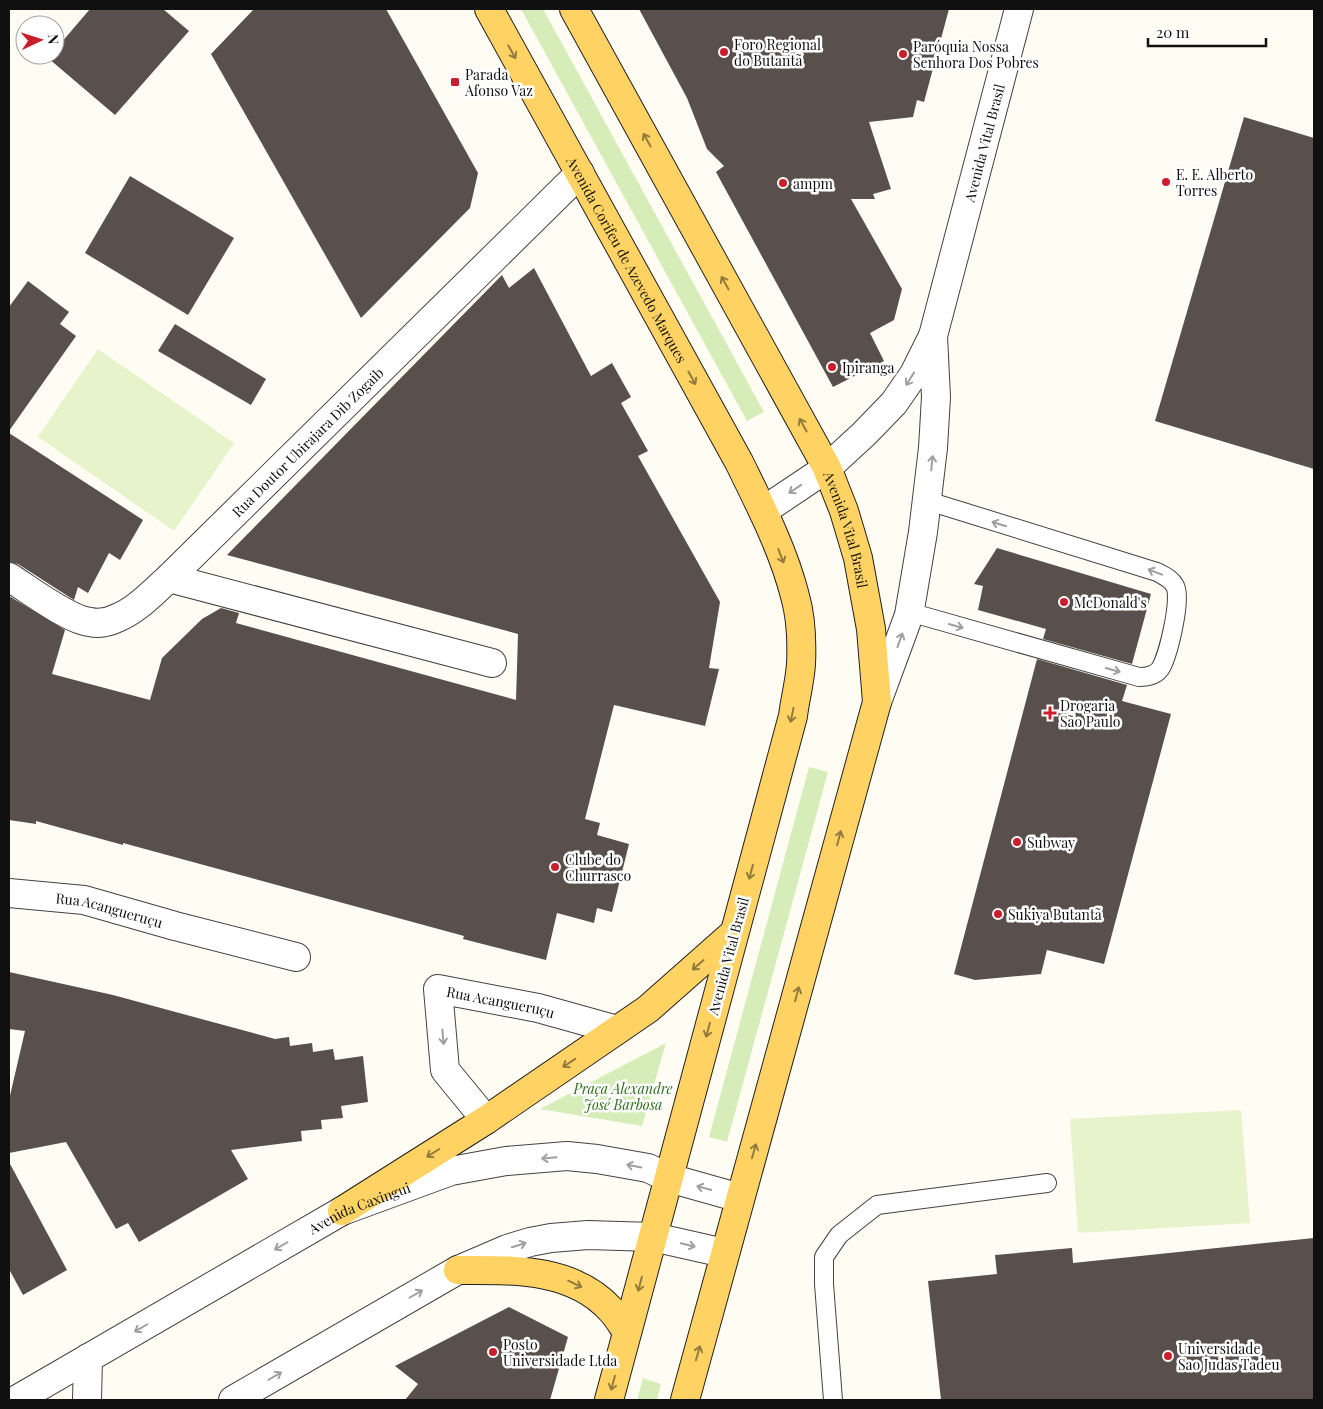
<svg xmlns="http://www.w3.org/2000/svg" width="1323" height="1409" font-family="'Playfair Display',serif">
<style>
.green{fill:#d6edb9}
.pitch{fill:#e7f3cb}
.building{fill:#59504b}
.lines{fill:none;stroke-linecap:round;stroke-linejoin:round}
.service-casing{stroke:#434343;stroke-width:20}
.minor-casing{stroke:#434343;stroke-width:30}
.tertiary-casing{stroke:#434343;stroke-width:30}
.primary-casing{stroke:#212121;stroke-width:30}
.service{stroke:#fff;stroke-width:18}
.minor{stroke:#fff;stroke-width:28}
.tertiary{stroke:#fff;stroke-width:28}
.primary{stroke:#ffd363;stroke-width:28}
.oneway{stroke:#937b3e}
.oneway2{stroke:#9f9f9f}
.poi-dot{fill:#ca1e2c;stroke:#fff;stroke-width:2}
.labels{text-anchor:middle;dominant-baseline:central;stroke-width:5;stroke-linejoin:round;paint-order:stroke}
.poi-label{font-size:14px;fill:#101010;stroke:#fff;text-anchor:start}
.street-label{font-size:14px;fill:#101010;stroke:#fff}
.park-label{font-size:14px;font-style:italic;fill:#2f6d1b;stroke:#fff}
</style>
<rect width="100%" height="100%" fill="#fffcf3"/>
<!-- green -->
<g class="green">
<polygon points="521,9 543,9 764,412 747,421"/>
<polygon points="809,767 828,772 727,1142 709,1137"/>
<polygon points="666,1043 642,1126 540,1109"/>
<polygon points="643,1378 661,1384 657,1400 637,1400"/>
</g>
<!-- pitch -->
<g class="pitch">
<polygon points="98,349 234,443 174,531 38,437"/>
<polygon points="1241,1110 1250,1223 1078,1233 1070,1119"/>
</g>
<!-- building -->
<g class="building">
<polygon points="90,9 163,9 189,31 115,115 48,58 51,55 55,55 55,50"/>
<polygon points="254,9 386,9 478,173 470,208 361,318 211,54"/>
<polygon points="639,9 949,9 924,102 917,100 913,117 869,122 891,189 873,194 875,199 851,199 902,289 894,320 870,333 884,361 833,387 716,172 724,166 707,149 687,98"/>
<polygon points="1244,117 1314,138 1314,469 1155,421"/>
<polygon points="130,176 234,238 188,315 85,253"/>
<polygon points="534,268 591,376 612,363 631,397 621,403 648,451 638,456 720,602 709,668 719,669 705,726 614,705 585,819 600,823 597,835 629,844 612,912 597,908 594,923 557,913 546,960 463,939 464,936 123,843 123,845 36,821 36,824 9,820 9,596 65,630 52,674 150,700 162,658 202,619 221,608 239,613 236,623 516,700 518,634 227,555 502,275 509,288"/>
<polygon points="28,281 69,312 60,324 76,336 9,431 9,307"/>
<polygon points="175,324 266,379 251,405 158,351"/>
<polygon points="9,433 143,520 120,560 109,553 88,593 78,587 74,600 18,564 9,562"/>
<polygon points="997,548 1151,594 1132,664 1043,639 1046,629 978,610 983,586 974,584"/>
<polygon points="1037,659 1127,685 1122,701 1171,714 1104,964 1047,950 1041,974 975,980 954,974"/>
<polygon points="9,972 113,995 275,1039 289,1037 290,1046 312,1043 313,1052 333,1049 335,1060 363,1056 368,1102 341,1106 343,1118 321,1120 322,1129 301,1131 302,1141 231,1150 248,1179 139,1242 128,1223 116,1229 66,1142 9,1153 9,1100 25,1031 9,1029"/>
<polygon points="9,1162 67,1270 23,1295 9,1269"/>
<polygon points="1314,1238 1314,1400 941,1400 928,1281 997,1274 995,1255 1072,1248 1073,1263"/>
<polygon points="509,1307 568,1337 550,1400 405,1400 418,1384 395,1366"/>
</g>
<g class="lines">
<defs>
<g id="service">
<path d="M 909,612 L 1139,677 C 1146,677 1155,676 1160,669 C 1168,657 1182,599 1175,586 C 1171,578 1164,576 1157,572 L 928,501"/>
<polyline points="833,1400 824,1284 824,1257 839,1235 877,1205 1047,1183"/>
</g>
<g id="minor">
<path id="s1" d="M 763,511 L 827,468 L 864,434 L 894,403 L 914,374 L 933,336 L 1019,9"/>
<path id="s2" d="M 9,577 C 28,589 69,620 90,622 C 99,624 109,622 117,618 C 137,610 153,592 169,578 L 580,173"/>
<polyline points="169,578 492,663"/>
<polyline points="877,702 909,615 923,532 933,448 936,397 933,336"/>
<path id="s3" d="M 9,893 L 84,900 L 175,926 L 296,957"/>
<path id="s4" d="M 486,1120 L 445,1070 L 438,989 L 538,1008 L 617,1030"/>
</g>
<g id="tertiary">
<path id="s5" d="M 16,1400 L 342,1211 L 451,1171 L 506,1161 L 567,1156 L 597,1159 L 648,1168 L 669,1178 L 740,1198"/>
<polyline points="87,1400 88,1358"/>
<polyline points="233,1400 458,1270 507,1249 530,1242 551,1238 588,1235 653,1237 724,1253"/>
</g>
<g id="primary">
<path id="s6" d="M 489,9 L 739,462 C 760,505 783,549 795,596 C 801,617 802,642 801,664 C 800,681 795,699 793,716 L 609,1400"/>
<path id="s7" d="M 574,9 L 827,468 L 844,511 L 858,558 L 871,629 L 877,702 L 685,1400"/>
<polyline points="342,1211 486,1120 648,1009 734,933"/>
<path d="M 458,1270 C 511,1270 572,1267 611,1310 C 617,1316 622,1325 627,1332"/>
</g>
</defs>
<!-- service casing -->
<use href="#service" class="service-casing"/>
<!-- minor casing -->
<use href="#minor" class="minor-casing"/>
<!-- tertiary casing -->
<use href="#tertiary" class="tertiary-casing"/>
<!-- primary casing -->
<use href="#primary" class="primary-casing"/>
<!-- service -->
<use href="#service" class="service"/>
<!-- minor -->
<use href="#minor" class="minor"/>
<!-- tertiary -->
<use href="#tertiary" class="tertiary"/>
<!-- primary -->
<use href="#primary" class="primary"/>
</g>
<!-- one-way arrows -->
<defs><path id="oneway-shaft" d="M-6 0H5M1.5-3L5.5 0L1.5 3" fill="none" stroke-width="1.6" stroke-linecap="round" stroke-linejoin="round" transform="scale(1.25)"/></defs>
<g class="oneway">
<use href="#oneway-shaft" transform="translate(512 52) rotate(61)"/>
<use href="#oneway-shaft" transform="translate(647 140) rotate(-119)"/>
<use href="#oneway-shaft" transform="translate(725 283) rotate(-119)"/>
<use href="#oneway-shaft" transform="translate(692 378) rotate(61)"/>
<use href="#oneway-shaft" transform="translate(803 425) rotate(-119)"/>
<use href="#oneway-shaft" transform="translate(781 556) rotate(69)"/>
<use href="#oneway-shaft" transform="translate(792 715) rotate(102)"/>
<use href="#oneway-shaft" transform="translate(839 838) rotate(-75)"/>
<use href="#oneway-shaft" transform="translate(751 872) rotate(105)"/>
<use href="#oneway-shaft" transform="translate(698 965) rotate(139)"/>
<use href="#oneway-shaft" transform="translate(797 994) rotate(-75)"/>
<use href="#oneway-shaft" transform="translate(708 1030) rotate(105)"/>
<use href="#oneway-shaft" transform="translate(569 1063) rotate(146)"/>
<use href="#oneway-shaft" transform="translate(754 1151) rotate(-74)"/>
<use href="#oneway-shaft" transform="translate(433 1153) rotate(148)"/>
<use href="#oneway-shaft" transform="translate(575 1284) rotate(26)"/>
<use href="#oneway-shaft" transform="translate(640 1284) rotate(105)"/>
<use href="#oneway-shaft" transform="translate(698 1353) rotate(-74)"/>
<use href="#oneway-shaft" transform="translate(613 1383) rotate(105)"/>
</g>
<g class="oneway2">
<use href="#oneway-shaft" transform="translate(910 379) rotate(122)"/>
<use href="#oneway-shaft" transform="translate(932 463) rotate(-84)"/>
<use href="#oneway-shaft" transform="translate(795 489) rotate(146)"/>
<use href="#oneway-shaft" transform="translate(999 524) rotate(-163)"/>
<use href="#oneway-shaft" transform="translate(1155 572) rotate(-159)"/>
<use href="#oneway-shaft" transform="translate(956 626) rotate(16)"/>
<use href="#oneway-shaft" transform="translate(900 640) rotate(-70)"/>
<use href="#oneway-shaft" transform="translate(1113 670) rotate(16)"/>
<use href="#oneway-shaft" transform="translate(443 1037) rotate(85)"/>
<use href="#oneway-shaft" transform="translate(549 1158) rotate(175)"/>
<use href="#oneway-shaft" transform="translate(634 1166) rotate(-169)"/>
<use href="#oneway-shaft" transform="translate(704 1188) rotate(-165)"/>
<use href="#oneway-shaft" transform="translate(519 1245) rotate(-17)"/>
<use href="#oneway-shaft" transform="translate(688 1245) rotate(13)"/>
<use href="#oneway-shaft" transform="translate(281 1246) rotate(150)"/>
<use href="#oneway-shaft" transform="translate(416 1294) rotate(-30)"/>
<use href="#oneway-shaft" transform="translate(141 1328) rotate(150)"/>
<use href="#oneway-shaft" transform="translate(275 1376) rotate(-30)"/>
</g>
<!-- markers -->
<g class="poi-dot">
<circle cx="724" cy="52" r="5"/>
<circle cx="903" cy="54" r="5"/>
<rect x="450" y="77" width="10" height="10" rx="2.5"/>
<circle cx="1166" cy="182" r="5"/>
<circle cx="783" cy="183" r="5"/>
<circle cx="832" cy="367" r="5"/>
<circle cx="1064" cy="602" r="5"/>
<path d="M1047.5 705.5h5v5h5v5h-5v5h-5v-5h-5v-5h5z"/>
<circle cx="1017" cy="842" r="5"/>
<circle cx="555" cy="867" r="5"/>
<circle cx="998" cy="914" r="5"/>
<circle cx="493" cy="1352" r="5"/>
<circle cx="1168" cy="1356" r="5"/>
</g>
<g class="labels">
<!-- poi labels -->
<g class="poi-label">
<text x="734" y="44">Foro Regional<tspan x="734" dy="16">do Butantã</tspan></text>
<text x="913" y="46">Paróquia Nossa<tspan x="913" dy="16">Senhora Dos Pobres</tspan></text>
<text x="465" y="74">Parada<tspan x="465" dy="16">Afonso Vaz</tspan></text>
<text x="1176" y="174">E. E. Alberto<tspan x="1176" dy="16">Torres</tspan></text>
<text x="793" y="183">ampm</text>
<text x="842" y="367">Ipiranga</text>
<text x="1074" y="602">McDonald's</text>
<text x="1060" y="705">Drogaria<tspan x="1060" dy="16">São Paulo</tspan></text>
<text x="1027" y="842">Subway</text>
<text x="565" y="859">Clube do<tspan x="565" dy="16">Churrasco</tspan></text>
<text x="1008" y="914">Sukiya Butantã</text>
<text x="503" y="1344">Posto<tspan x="503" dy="16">Universidade Ltda</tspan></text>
<text x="1178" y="1348">Universidade<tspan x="1178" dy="16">Sao Judas Tadeu</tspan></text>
</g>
<!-- street labels -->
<g class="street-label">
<text stroke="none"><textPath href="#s1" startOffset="448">Avenida Vital Brasil</textPath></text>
<text stroke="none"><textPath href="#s6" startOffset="286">Avenida Corifeu de Azevedo Marques</textPath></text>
<text stroke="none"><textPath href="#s2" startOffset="381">Rua Doutor Ubirajara Dib Zogaib</textPath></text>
<text stroke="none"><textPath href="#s7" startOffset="589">Avenida Vital Brasil</textPath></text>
<text stroke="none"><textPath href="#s3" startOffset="102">Rua Acangueruçu</textPath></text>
<text transform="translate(728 956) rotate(-75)">Avenida Vital Brasil</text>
<text stroke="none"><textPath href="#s4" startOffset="210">Rua Acangueruçu</textPath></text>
<text stroke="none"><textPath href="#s5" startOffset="394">Avenida Caxingui</textPath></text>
</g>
<!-- park labels -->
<g class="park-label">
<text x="623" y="1088">Praça Alexandre<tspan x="623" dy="16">José Barbosa</tspan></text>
</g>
</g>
<!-- border -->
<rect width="1323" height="1409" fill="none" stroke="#101010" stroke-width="20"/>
<!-- north arrow -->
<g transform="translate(40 40) rotate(86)"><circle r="24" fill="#ffffff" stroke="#9f9f9f"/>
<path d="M0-4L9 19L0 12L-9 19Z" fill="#ca1e2c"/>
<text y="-8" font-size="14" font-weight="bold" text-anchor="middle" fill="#101010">N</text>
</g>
<!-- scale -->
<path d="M1148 38v8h118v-8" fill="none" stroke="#101010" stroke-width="2.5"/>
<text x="1156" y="38" font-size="15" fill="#101010" stroke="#ffffff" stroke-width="4" paint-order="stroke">20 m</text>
</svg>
